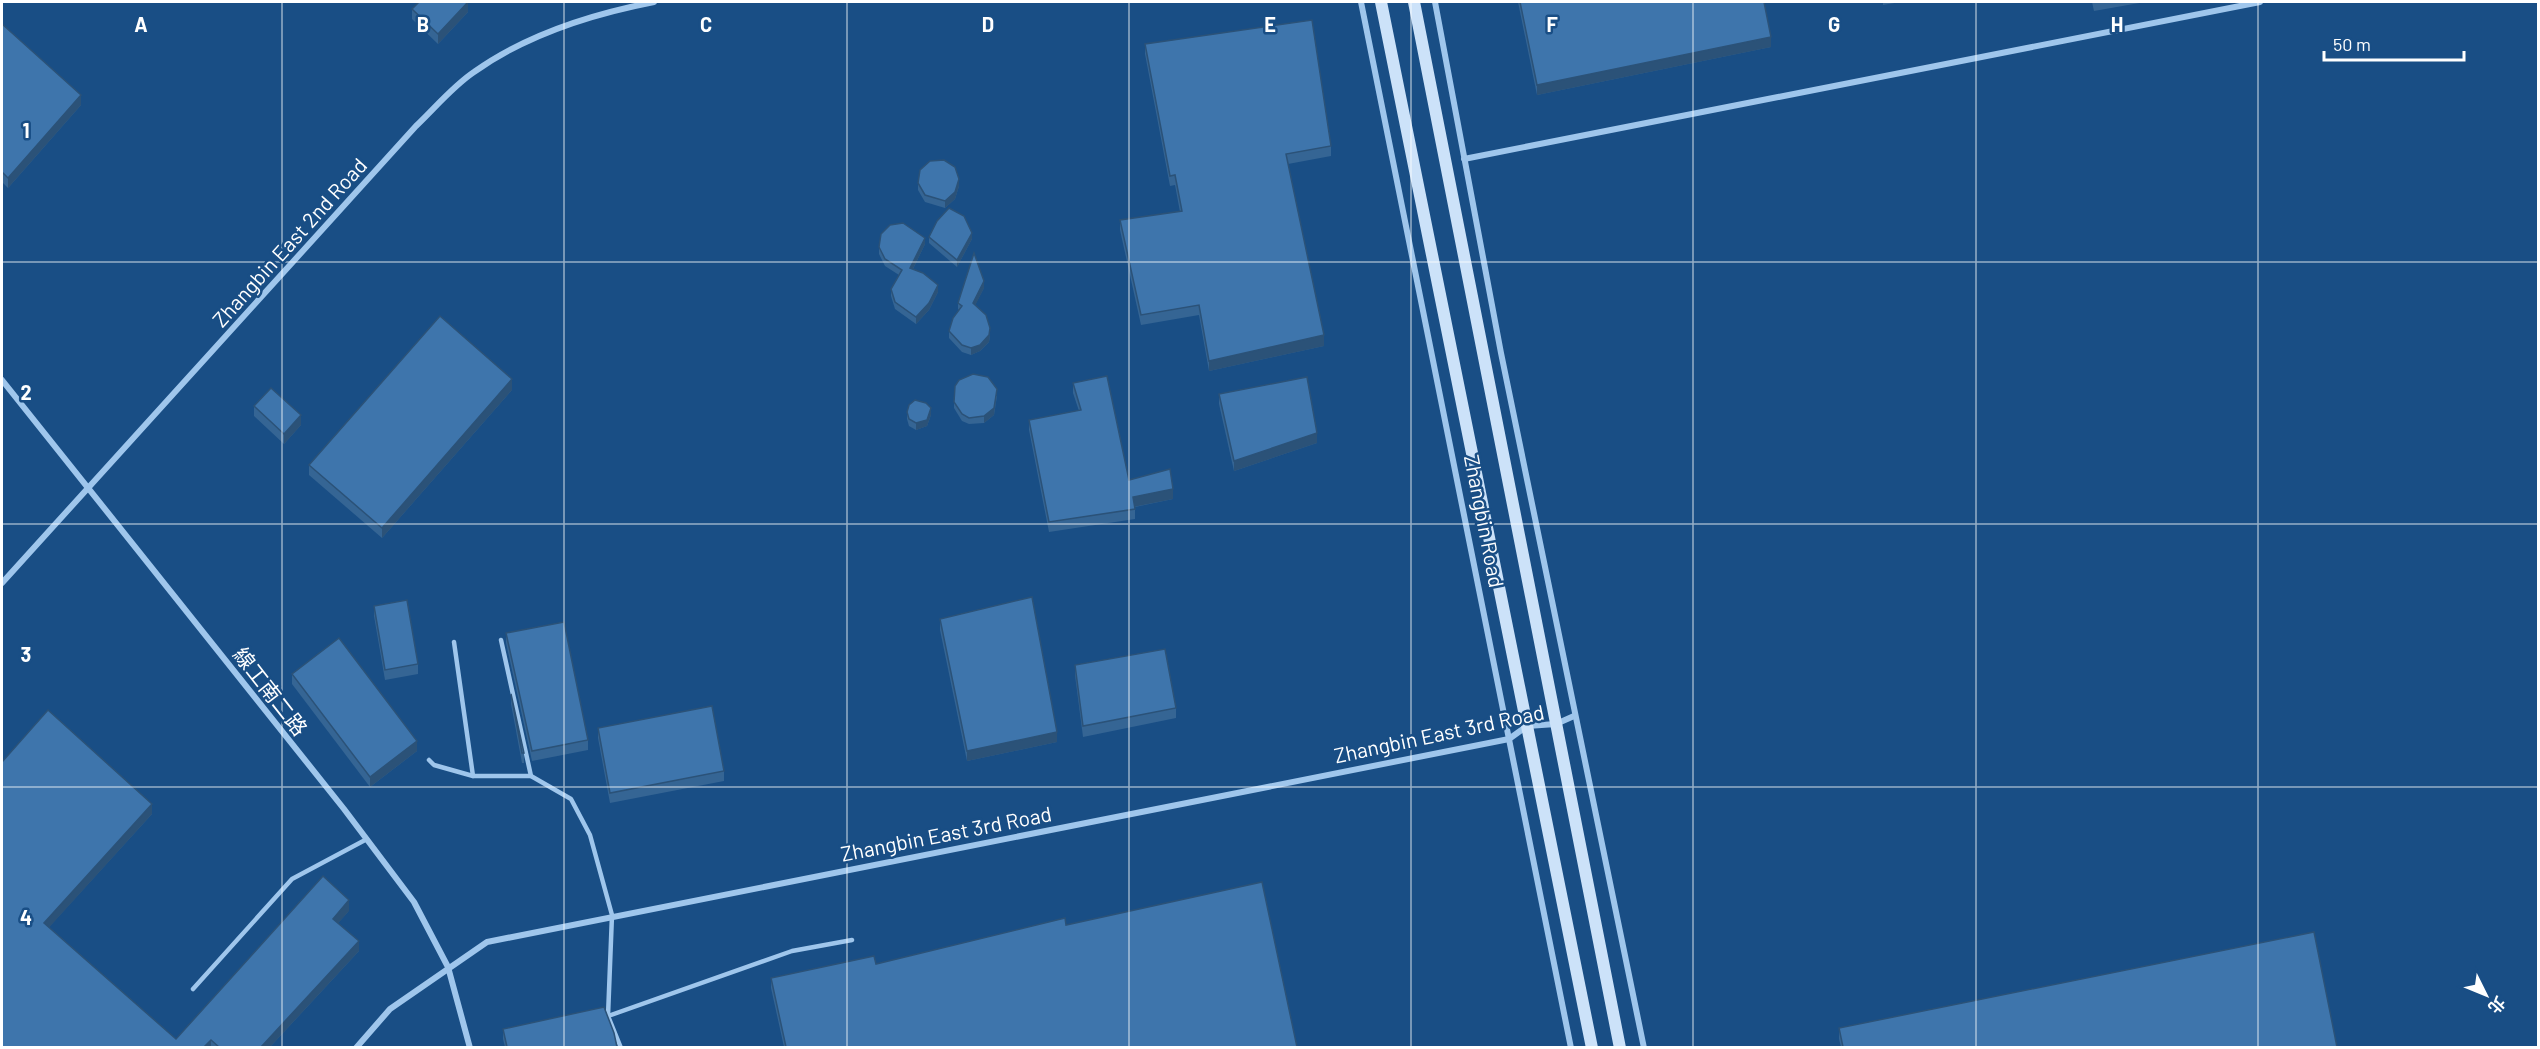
<svg xmlns="http://www.w3.org/2000/svg" width="2540" height="1049" font-family="Barlow,'Noto Sans TC',sans-serif">
<style>
.lines{fill:none;stroke-linecap:round;stroke-linejoin:round}
.lane{stroke:#9fc6ec;stroke-width:4.5}
.street{stroke:#9fc6ec;stroke-width:6}
.secondary{stroke:#cce2f9;stroke-width:12}
.wall{fill:#356594}
.shaded-wall{fill:#2b5278}
.building{fill:#3e75ac;stroke:#2b5278;stroke-width:1.5}
.grid{fill:none;stroke:#fff;stroke-width:1.5;stroke-opacity:0.55}
.labels{text-anchor:middle;dominant-baseline:central;stroke-width:5;stroke-linejoin:round;paint-order:stroke}
.street-label{font-size:21px;fill:#fff;stroke:#194e85}
.grid-label{font-size:20px;text-anchor:middle;font-weight:bold;fill:#fff;stroke:#194e85;stroke-width:5;stroke-linejoin:round;paint-order:stroke}
</style>
<rect width="100%" height="100%" fill="#194e85"/>
<g class="lines">
<!-- lane -->
<g class="lane">
<polyline points="501,640 531,776"/>
<polyline points="454,642 473,776"/>
<polyline points="429,760 434,765 473,776 531,776 571,799 590,835 612,915 608,1016 621,1048"/>
<polyline points="193,989 292,879 367,839"/>
<polyline points="608,1016 792,951 852,940"/>
</g>
<!-- street -->
<g class="street">
<polyline points="1361,2 1571,1048"/>
<polyline points="1435,2 1501,353 1644,1048"/>
<polyline points="1464,159 2260,2"/>
<polyline points="2,380 344,809 414,902 448,967 470,1048"/>
<path d="M 2,583 L 416,126 C 435,108 453,86 474,72 C 526,35 592,14 654,2"/>
<polyline points="356,1048 390,1009 487,942 1509,739 1527,726 1556,724 1574,716"/>
</g>
<!-- secondary -->
<g class="secondary">
<polyline points="1381,2 1592,1048"/>
<polyline points="1414,2 1620,1048"/>
</g>
</g>
<!-- wall -->
<g class="wall">
<polygon points="1518,2 1764,2 1771,47 1537,95"/>
<polygon points="1883,2 1900,2 1883,5"/>
<polygon points="2092,2 2145,2 2094,11"/>
<polygon points="412,9 468,12 438,44 412,19"/>
<polygon points="2,24 81,105 8,188 2,182"/>
<polygon points="1145,44 1331,146 1331,156 1288,164 1324,346 1209,371 1199,315 1141,325 1120,230 1120,220 1180,212 1175,185 1170,186 1145,54"/>
<polygon points="918,183 959,186 955,199 945,208 925,202 918,190"/>
<polygon points="929,237 972,239 957,267 929,243"/>
<polygon points="925,244 913,269 938,292 929,310 916,324 895,309 891,296 891,289 899,275 885,266 879,254 879,247"/>
<polygon points="984,288 975,305 990,335 989,342 980,351 971,355 962,352 949,338 949,331 959,310 958,309 958,303"/>
<polygon points="1073,383 1129,480 1173,499 1135,507 1135,519 1049,532 1029,430 1029,420 1079,411 1073,393"/>
<polygon points="512,390 382,538 309,475 309,465"/>
<polygon points="1219,394 1317,443 1234,471 1219,404"/>
<polygon points="997,396 994,415 984,423 969,424 962,421 954,408 954,402"/>
<polygon points="254,406 301,425 284,444 254,416"/>
<polygon points="907,412 931,415 927,426 916,430 909,426 907,419"/>
<polygon points="374,606 418,664 418,674 385,680 374,616"/>
<polygon points="940,619 1057,742 967,761 940,630"/>
<polygon points="506,633 588,740 588,750 532,761 506,643"/>
<polygon points="1075,665 1176,708 1176,718 1083,737 1075,675"/>
<polygon points="292,674 417,751 370,787 292,684"/>
<polygon points="511,694 524,753 524,763 522,763 511,704"/>
<polygon points="598,728 724,771 724,781 610,803 598,738"/>
<polygon points="2,762 152,814 49,927 176,1039 349,911 338,923 359,951 270,1047 2,1047"/>
<polygon points="1066,925 1297,1047 784,1047 771,988 771,978 876,964"/>
<polygon points="1839,1028 2337,1047 1841,1047 1839,1039"/>
<polygon points="503,1029 617,1047 505,1047 503,1039"/>
</g>
<!-- shaded-wall -->
<g class="shaded-wall">
<polygon points="468,2 468,12 438,44 438,34"/>
<polygon points="1771,37 1771,47 1537,95 1537,85"/>
<polygon points="81,95 81,105 8,188 8,178"/>
<polygon points="959,179 959,186 955,199 945,208 945,201"/>
<polygon points="972,233 972,239 957,267 957,260"/>
<polygon points="925,238 925,244 910,275 910,268"/>
<polygon points="984,281 984,288 973,310 973,303"/>
<polygon points="938,285 938,292 929,310 916,324 916,317"/>
<polygon points="990,328 990,335 989,342 980,351 971,355 971,348"/>
<polygon points="1324,335 1324,346 1209,371 1209,361"/>
<polygon points="512,379 512,390 382,538 382,528"/>
<polygon points="997,389 994,415 984,423 984,416"/>
<polygon points="931,408 931,415 927,426 916,430 916,423"/>
<polygon points="301,415 301,425 284,444 284,434"/>
<polygon points="1317,433 1317,443 1234,471 1234,461"/>
<polygon points="1173,489 1173,499 1133,507 1133,497"/>
<polygon points="1057,732 1057,742 967,761 967,751"/>
<polygon points="417,741 417,751 370,787 370,777"/>
<polygon points="152,804 152,814 44,933 44,923"/>
<polygon points="349,900 349,911 333,929 333,919"/>
<polygon points="359,941 359,951 270,1047 261,1047"/>
<polygon points="211,1040 211,1047 204,1047"/>
</g>
<!-- building -->
<g class="building">
<polygon points="419,2 468,2 438,34 412,9"/>
<polygon points="1520,2 1764,2 1771,37 1537,85"/>
<polygon points="1312,20 1331,146 1286,154 1324,335 1209,361 1199,305 1141,315 1120,220 1182,211 1175,175 1170,176 1145,44"/>
<polygon points="2,24 81,95 8,178 2,172"/>
<polygon points="944,160 955,167 959,179 955,192 945,201 925,195 918,183 920,170 930,161"/>
<polygon points="949,208 964,216 972,233 957,260 929,237 937,221"/>
<polygon points="903,223 925,238 910,268 923,273 938,285 929,303 916,317 895,302 891,289 902,270 885,259 879,247 881,234 890,225"/>
<polygon points="974,253 984,281 973,303 986,315 990,328 989,335 980,345 971,348 962,345 949,331 953,318 962,306 958,303"/>
<polygon points="440,316 512,379 382,528 309,465"/>
<polygon points="973,374 988,377 997,389 994,408 984,416 969,418 962,414 954,402 955,386 959,380"/>
<polygon points="1107,376 1129,480 1170,469 1173,489 1133,497 1135,509 1049,522 1029,420 1081,410 1073,383"/>
<polygon points="1307,377 1317,433 1234,461 1219,394"/>
<polygon points="271,388 301,415 284,434 254,406"/>
<polygon points="915,400 926,403 931,408 927,420 916,423 909,419 907,412 909,405"/>
<polygon points="1032,597 1057,732 967,751 940,619"/>
<polygon points="407,600 418,664 385,670 374,606"/>
<polygon points="564,622 588,740 532,751 506,633"/>
<polygon points="339,638 417,741 370,777 292,674"/>
<polygon points="1165,649 1176,708 1083,726 1075,665"/>
<polygon points="511,694 524,753 522,753"/>
<polygon points="712,706 724,771 610,793 598,728"/>
<polygon points="48,710 152,804 44,923 176,1039 323,876 349,900 333,919 359,941 261,1047 219,1047 211,1040 204,1047 2,1047 2,762"/>
<polygon points="1262,882 1297,1047 786,1047 771,978 874,956 876,964 1065,918 1066,925"/>
<polygon points="2314,932 2337,1047 1843,1047 1839,1028"/>
<polygon points="604,1007 614,1033 617,1047 507,1047 503,1029"/>
</g>
<!-- grid -->
<path class="grid" d="M 282,2 L 282,1048M 564,2 L 564,1048M 847,2 L 847,1048M 1129,2 L 1129,1048M 1411,2 L 1411,1048M 1693,2 L 1693,1048M 1976,2 L 1976,1048M 2258,2 L 2258,1048M 2,262 L 2538,262M 2,524 L 2538,524M 2,787 L 2538,787"/>
<g class="labels">
<!-- street labels -->
<g class="street-label">
<text transform="translate(289 242) rotate(-48)">Zhangbin East 2nd Road</text>
<text transform="translate(1485 521) rotate(79)">Zhangbin Road</text>
<text transform="translate(271 691) rotate(52)">線工南二路</text>
<text transform="translate(1439 733) rotate(-12)">Zhangbin East 3rd Road</text>
<text transform="translate(946 833) rotate(-11)">Zhangbin East 3rd Road</text>
</g>
</g>
<g class="grid-label">
<text x="141" y="32">A</text>
<text x="423" y="32">B</text>
<text x="706" y="32">C</text>
<text x="988" y="32">D</text>
<text x="1270" y="32">E</text>
<text x="1552" y="32">F</text>
<text x="1834" y="32">G</text>
<text x="2117" y="32">H</text>
<text x="26" y="138">1</text>
<text x="26" y="400">2</text>
<text x="26" y="662">3</text>
<text x="26" y="925">4</text>
</g>
<!-- border -->
<rect width="2540" height="1049" fill="none" stroke="#ffffff" stroke-width="6"/>
<!-- north arrow -->
<g transform="translate(2486 995) rotate(133)" stroke="#194e85" stroke-width="4.5" paint-order="stroke">
<path d="M0-4.5L10 22L0 15L-10 22Z" fill="#ffffff"/>
<text y="-9" font-size="16" font-weight="bold" text-anchor="middle" fill="#ffffff">北</text>
</g>
<!-- scale -->
<path d="M2324 51v9h140v-9" fill="none" stroke="#ffffff" stroke-width="3"/>
<text x="2333" y="51" font-size="18" fill="#ffffff" stroke="#194e85" stroke-width="4.5" paint-order="stroke">50 m</text>
</svg>
